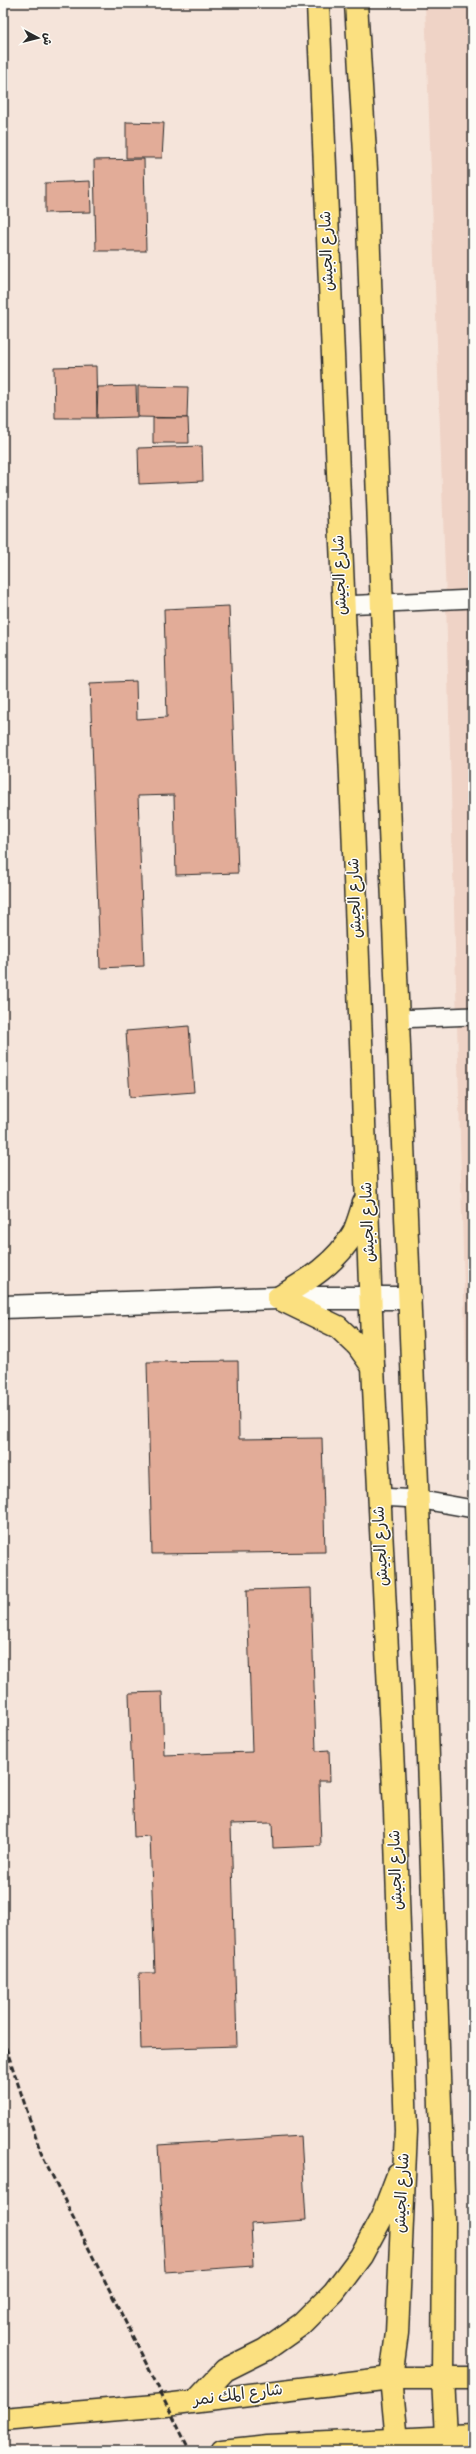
<svg xmlns="http://www.w3.org/2000/svg" width="476" height="2454" font-family="Dekko,'Playpen Sans Arabic',sans-serif">
<style>
.built{fill:#efd3c6}
.building{fill:#e2ac98;stroke:#2b2b2b}
.lines{fill:none;stroke-linecap:round;stroke-linejoin:round}
.lane-casing{stroke:#2b2b2b;stroke-width:20}
.secondary-casing{stroke:#2b2b2b;stroke-width:25}
.highway-casing{stroke:#2b2b2b;stroke-width:25}
.lane{stroke:#fdfcf7;stroke-width:17}
.secondary{stroke:#fdfcf7;stroke-width:22}
.highway{stroke:#fbe080;stroke-width:22}
.rail{stroke:#2b2b2b;stroke-width:3;stroke-dasharray:6 3;stroke-linecap:butt}
.labels{text-anchor:middle;dominant-baseline:central;stroke-width:3;stroke-linejoin:round;paint-order:stroke}
.street-label{font-size:16px;fill:#2b2b2b;stroke:#fdfcf7}
</style>
<rect width="100%" height="100%" fill="#f5e4da"/>
<filter id="ink" filterUnits="userSpaceOnUse"><feTurbulence type="fractalNoise" baseFrequency=".025" numOctaves="2"/><feDisplacementMap in="SourceGraphic" scale="8" xChannelSelector="R" yChannelSelector="G"/><feConvolveMatrix kernelMatrix="1 2 1 2 8 2 1 2 1" color-interpolation-filters="sRGB"/></filter>
<g filter="url(#ink)">
<!-- built -->
<polygon class="built" points="425,3 473,3 473,1637 446,600"/>
<!-- building -->
<g class="building">
<polygon points="126,122 164,123 162,158 126,158"/>
<polygon points="144,159 146,251 96,251 94,160"/>
<polygon points="90,181 91,212 45,213 45,183"/>
<polygon points="96,366 97,418 55,418 54,367"/>
<polygon points="136,386 137,417 97,418 98,387"/>
<polygon points="138,386 188,387 187,418 138,417"/>
<polygon points="153,418 188,418 189,443 153,443"/>
<polygon points="202,446 203,481 139,484 138,448"/>
<polygon points="229,606 238,873 176,875 174,795 138,796 144,966 100,968 90,683 136,681 137,719 167,717 164,609"/>
<polygon points="189,1026 194,1092 130,1097 126,1031"/>
<polygon points="238,1361 239,1439 322,1438 325,1552 152,1554 147,1362"/>
<polygon points="311,1588 316,1751 329,1750 330,1781 319,1781 321,1846 273,1848 272,1823 231,1824 237,2046 141,2049 139,1973 155,1973 150,1836 134,1837 129,1693 162,1692 164,1755 252,1752 247,1590"/>
<polygon points="301,2136 306,2220 251,2224 253,2266 165,2272 158,2145"/>
</g>
<g class="lines">
<defs>
<g id="lane">
<polyline points="342,605 473,599"/>
<polyline points="398,1019 473,1016"/>
<polyline points="379,1497 417,1499 473,1509"/>
</g>
<polyline id="secondary" points="3,1307 278,1298 410,1298"/>
<g id="highway">
<polyline points="318,3 353,824 373,1367 395,1811 406,2131 397,2333 391,2378 397,2441"/>
<polyline points="356,3 366,170 390,829 426,1700 444,2221 443,2378 446,2437"/>
<path d="M 278,1298 C 307,1281 337,1263 354,1232 C 358,1223 361,1212 364,1203"/>
<polyline points="278,1298 338,1327 358,1346 373,1367"/>
<polyline points="196,2401 225,2370 265,2350 302,2324 334,2292 361,2256 382,2217 398,2175"/>
<polyline points="3,2419 166,2405 391,2378 473,2378"/>
<polyline points="222,2451 268,2446 473,2436"/>
</g>
</defs>
<!-- lane casing -->
<use href="#lane" class="lane-casing"/>
<!-- secondary casing -->
<use href="#secondary" class="secondary-casing"/>
<!-- highway casing -->
<use href="#highway" class="highway-casing"/>
<!-- lane -->
<use href="#lane" class="lane"/>
<!-- secondary -->
<use href="#secondary" class="secondary"/>
<!-- highway -->
<use href="#highway" class="highway"/>
<!-- rail -->
<polyline class="rail" points="3,2039 41,2153 190,2451"/>
</g>
</g>
<g class="labels">
<!-- street labels -->
<g class="street-label">
<text transform="translate(328 251) rotate(-92)">شارع الجيش</text>
<text transform="translate(341 575) rotate(-92)">شارع الجيش</text>
<text transform="translate(356 898) rotate(-92)">شارع الجيش</text>
<text transform="translate(369 1222) rotate(-92)">شارع الجيش</text>
<text transform="translate(382 1546) rotate(-93)">شارع الجيش</text>
<text transform="translate(397 1870) rotate(-92)">شارع الجيش</text>
<text transform="translate(403 2193) rotate(-87)">شارع الجيش</text>
<text transform="translate(238 2396) rotate(-7)">شارع المك نمر</text>
</g>
</g>
<!-- margin -->
<rect width="476" height="2454" fill="none" stroke="#fdfcf7" stroke-width="16"/>
<rect x="8" y="8" width="460" height="2438" fill="none" stroke="#2b2b2b" stroke-width="1.5" filter="url(#ink)"/>
<!-- north arrow -->
<g transform="translate(38 38) rotate(97)" stroke="#fdfcf7" stroke-width="3" paint-order="stroke">
<path d="M0-3L7 15L0 10L-7 15Z" fill="#2b2b2b"/>
<text y="-6" font-size="11" font-weight="bold" text-anchor="middle" fill="#2b2b2b">ش</text>
</g>
</svg>
